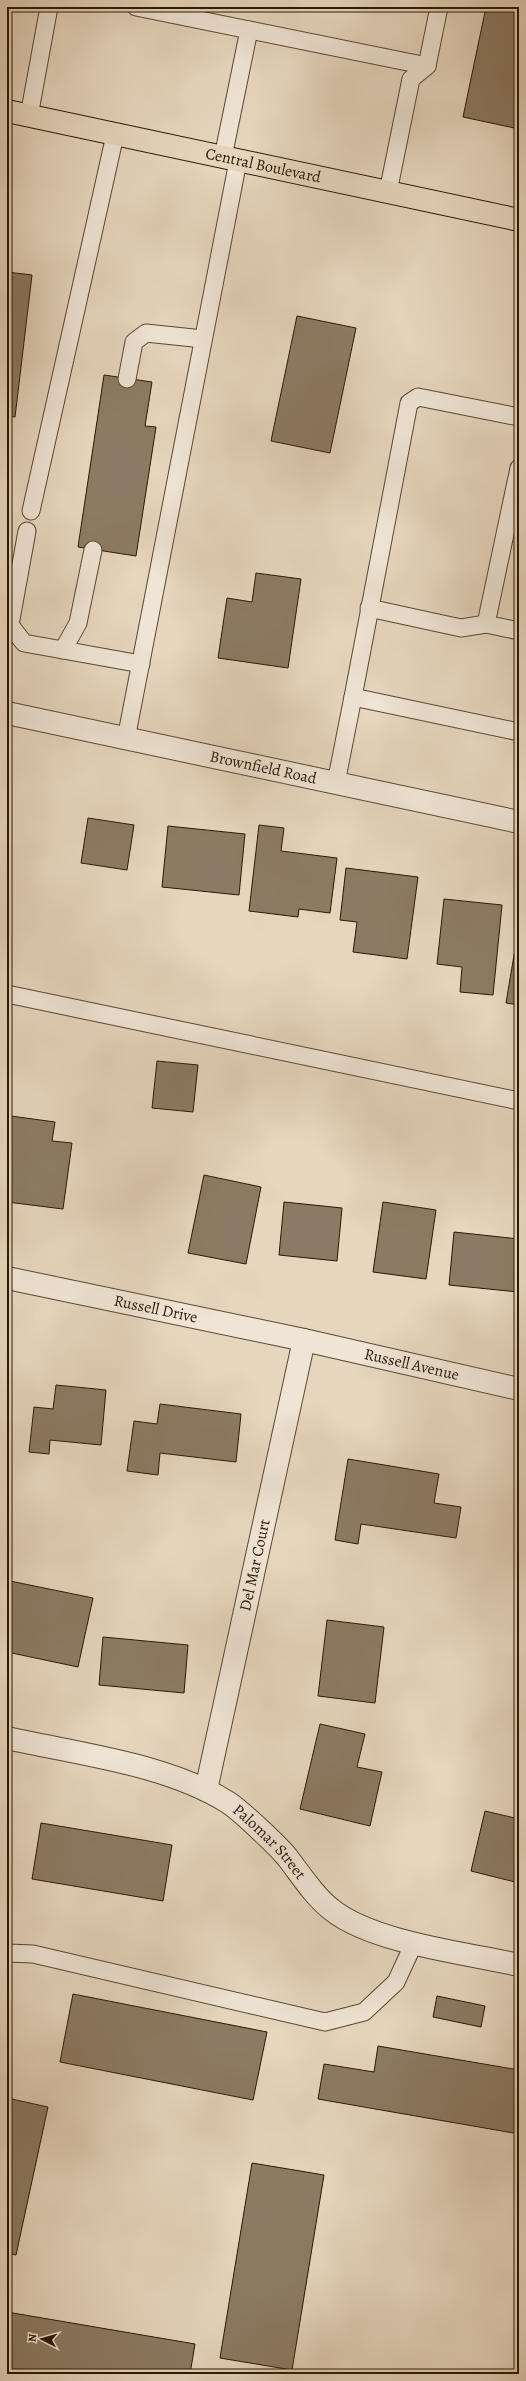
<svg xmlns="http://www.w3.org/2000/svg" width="526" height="2381" font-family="Alegreya,serif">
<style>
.building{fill:#8c7b64;stroke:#2a1802}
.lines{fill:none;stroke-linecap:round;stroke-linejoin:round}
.lane-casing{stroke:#594831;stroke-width:19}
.street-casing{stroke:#594831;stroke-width:24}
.primary-casing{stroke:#2a1802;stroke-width:24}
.lane{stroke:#efe4d5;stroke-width:17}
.street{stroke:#efe4d5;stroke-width:22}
.primary{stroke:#e6d6be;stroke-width:22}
.labels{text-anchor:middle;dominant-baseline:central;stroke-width:3.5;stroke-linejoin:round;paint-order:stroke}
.street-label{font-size:16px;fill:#2a1802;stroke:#efe4d5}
</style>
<rect width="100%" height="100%" fill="#e6d6be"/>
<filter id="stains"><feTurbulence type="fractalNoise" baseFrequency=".005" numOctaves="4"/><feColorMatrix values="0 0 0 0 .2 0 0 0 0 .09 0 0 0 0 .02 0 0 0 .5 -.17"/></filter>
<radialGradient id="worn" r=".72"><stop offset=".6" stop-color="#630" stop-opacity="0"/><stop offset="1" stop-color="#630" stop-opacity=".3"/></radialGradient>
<!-- building -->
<g class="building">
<polygon points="486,7 519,7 519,129 463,117"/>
<polygon points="7,272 32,275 15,417 7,416"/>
<polygon points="297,316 356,328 330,453 271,441"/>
<polygon points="104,375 152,382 145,426 156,427 136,556 78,547"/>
<polygon points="256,573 301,579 288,668 218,658 227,598 252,602"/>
<polygon points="88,818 134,825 127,870 81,863"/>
<polygon points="259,825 284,828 281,851 337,858 330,913 299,909 298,917 249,911"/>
<polygon points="168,826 245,834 239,895 162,887"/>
<polygon points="346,868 418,877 407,959 353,952 357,922 340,920"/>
<polygon points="444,899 502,905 493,995 460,992 462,967 437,964"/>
<polygon points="519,925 519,1005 506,1003"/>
<polygon points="157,1061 198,1065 193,1112 152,1108"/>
<polygon points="11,1116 55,1122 52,1141 72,1143 63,1209 7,1202 7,1145"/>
<polygon points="204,1175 261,1187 246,1264 188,1253"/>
<polygon points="284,1202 342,1208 337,1261 279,1255"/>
<polygon points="383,1202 436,1210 426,1279 373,1272"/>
<polygon points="454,1232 519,1239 518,1292 449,1285"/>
<polygon points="56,1385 106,1390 101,1445 50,1440 49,1454 29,1452 34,1407 53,1409"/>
<polygon points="160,1404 241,1414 236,1462 160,1453 158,1475 127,1471 134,1421 157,1424"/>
<polygon points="348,1459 439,1474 434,1503 461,1507 456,1538 361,1524 358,1544 335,1540"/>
<polygon points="10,1581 93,1598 78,1667 7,1652 7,1594"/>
<polygon points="327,1620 384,1627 375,1703 318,1696"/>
<polygon points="103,1637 188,1645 184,1693 99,1685"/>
<polygon points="320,1724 365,1734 357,1767 382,1772 370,1826 300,1809"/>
<polygon points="485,1811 519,1819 519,1883 471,1871"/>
<polygon points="41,1823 172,1845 163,1901 32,1879"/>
<polygon points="73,1994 267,2032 253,2100 60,2062"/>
<polygon points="437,1996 485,2006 481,2027 433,2017"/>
<polygon points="378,2046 519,2070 519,2134 318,2099 324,2064 374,2072"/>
<polygon points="7,2098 48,2107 16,2255 7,2253"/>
<polygon points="252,2163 324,2175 292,2370 220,2358"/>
<polygon points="7,2312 195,2344 190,2374 7,2374"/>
</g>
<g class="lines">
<defs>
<g id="lane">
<polyline points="136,7 427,66"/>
<polyline points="29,116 49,7"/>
<polyline points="223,157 249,30"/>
<polyline points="388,192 411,79 427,66 439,7"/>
<polyline points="127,379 134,342 146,333 203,339"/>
<polyline points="519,417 418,397 409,403 353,697 519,732"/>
<polyline points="519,468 486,624 519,631"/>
<polyline points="31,511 115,135"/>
<polyline points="27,531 10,625 24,643 141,664"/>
<polyline points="369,608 461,628 486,624"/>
<polyline points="63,650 78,623 93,550"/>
<polyline points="126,739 238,161"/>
<polyline points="336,783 353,697"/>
<polyline points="7,994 519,1101"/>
<polyline points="7,1953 33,1954 325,2022 364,2012 396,1982 414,1943"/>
</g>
<g id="street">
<path id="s1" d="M 7,713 L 519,822"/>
<path id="s2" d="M 7,1278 L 304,1340 L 519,1389"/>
<path id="s3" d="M 7,1738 C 78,1754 168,1764 229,1803 C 242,1812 277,1845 287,1857 C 301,1875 314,1896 332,1910 C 374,1943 466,1953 519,1965"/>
<path id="s4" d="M 206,1790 L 304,1340"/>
</g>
<g id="primary">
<path id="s5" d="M 7,111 L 519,220"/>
</g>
</defs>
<!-- lane casing -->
<use href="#lane" class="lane-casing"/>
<!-- street casing -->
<use href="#street" class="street-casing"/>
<!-- primary casing -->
<use href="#primary" class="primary-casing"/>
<!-- lane -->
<use href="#lane" class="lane"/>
<!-- street -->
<use href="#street" class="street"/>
<!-- primary -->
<use href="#primary" class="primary"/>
</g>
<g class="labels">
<!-- street labels -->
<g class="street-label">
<text stroke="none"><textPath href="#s5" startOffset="262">Central Boulevard</textPath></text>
<text stroke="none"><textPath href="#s1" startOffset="262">Brownfield Road</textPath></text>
<text stroke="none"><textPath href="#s2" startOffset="152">Russell Drive</textPath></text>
<text stroke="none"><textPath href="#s2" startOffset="414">Russell Avenue</textPath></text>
<text stroke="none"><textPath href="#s4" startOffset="230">Del Mar Court</textPath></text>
<text stroke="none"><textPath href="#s3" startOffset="289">Palomar Street</textPath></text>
</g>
</g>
<!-- margin -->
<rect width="526" height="2381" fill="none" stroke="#e6d6be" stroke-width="24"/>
<rect x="8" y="8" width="510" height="2365" fill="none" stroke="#2a1802" stroke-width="2"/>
<rect x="12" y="12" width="502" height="2357" fill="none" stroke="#2a1802"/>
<!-- north arrow -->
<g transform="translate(42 2339) rotate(276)" stroke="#efe4d5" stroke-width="3" paint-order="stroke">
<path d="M0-3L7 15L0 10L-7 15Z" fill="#2a1802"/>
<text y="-6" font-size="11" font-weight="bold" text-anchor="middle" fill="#2a1802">N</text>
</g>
<rect width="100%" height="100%" filter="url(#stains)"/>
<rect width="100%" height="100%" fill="url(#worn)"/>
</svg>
